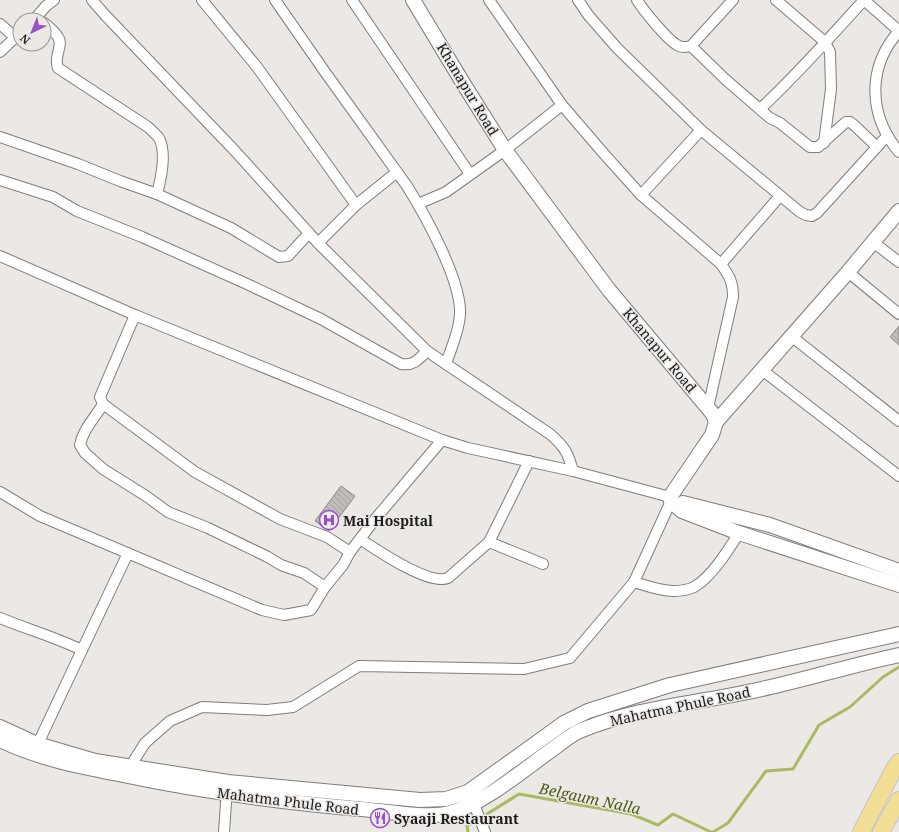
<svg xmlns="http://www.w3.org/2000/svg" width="899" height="832" font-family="'Noto Serif',serif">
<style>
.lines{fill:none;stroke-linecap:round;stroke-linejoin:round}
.stream{stroke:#abb961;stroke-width:3}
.building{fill:url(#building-back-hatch);stroke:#8c8987}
.street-casing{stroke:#7f7d7a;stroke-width:12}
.secondary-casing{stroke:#7f7d7a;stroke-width:16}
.primary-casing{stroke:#c4c4c4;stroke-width:18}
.street{stroke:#fff;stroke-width:10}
.secondary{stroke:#fff;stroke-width:14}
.primary{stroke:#f3de96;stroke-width:16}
.labels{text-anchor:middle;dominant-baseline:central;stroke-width:3;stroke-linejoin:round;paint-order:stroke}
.street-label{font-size:14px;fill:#1d1c1b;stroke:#ebe8e6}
.poi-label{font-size:14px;font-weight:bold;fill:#1d1c1b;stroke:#ebe8e6;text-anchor:start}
.water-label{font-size:15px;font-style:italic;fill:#505818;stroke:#ebe8e6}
</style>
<defs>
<pattern id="building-back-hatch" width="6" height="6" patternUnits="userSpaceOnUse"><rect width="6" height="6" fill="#bfbcba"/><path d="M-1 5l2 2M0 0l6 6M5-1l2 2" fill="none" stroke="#a4a19f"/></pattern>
</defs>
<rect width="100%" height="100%" fill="#ebe8e6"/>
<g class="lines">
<!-- stream -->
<g class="stream">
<polyline points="487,814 519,794 631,814 658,825 673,814 711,832"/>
<polyline points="468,832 467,826 475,821"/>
<polyline points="713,832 728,823 766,771 793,769 819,725 850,707 883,677 899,667"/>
</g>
</g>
<!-- building -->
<g class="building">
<polygon points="899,326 899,345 890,337"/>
<polygon points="341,486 355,496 329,531 315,521"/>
</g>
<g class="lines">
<defs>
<g id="street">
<path d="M 92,0 L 105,15 L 235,151 L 318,243 L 427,351 L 446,364 L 550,434 C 565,447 568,453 573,471"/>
<polyline points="202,0 257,67 356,205"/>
<path d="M 275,0 L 325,72 L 407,186 C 425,215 462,281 460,315 C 459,332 451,348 446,364"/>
<polyline points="352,0 470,174"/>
<path d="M 489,0 L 562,105 L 605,155 L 641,195 L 721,264 C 729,276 733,281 733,297 L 708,408"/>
<polyline points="578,0 589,16 617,48 701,130 800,212 806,215 812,216 817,213 887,136"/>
<path d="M 637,0 C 643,10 669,42 679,46 C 683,48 687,47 691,46 L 733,0"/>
<polyline points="776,0 825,42 830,52 831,89 824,143"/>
<polyline points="864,0 899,31"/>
<polyline points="34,20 46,6 54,0"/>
<path d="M 44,23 C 49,27 55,32 58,37 C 64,46 53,56 58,68 L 148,127 C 151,130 156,134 159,138 C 167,153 161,179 157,194"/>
<polyline points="0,24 16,38"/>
<path d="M 899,31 C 867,67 868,115 899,152"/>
<polyline points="691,46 725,79 770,118 780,123 810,147 818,147 846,122 850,122 854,125 877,147"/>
<polyline points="0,52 20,33"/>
<path d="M 760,109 C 797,75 830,37 864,0"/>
<polyline points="0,137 78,164 120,181 157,194 231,228 279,257 288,256 309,233"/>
<path d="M 0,180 L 53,197 L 77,211 L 142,237 L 247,284 L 321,319 L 401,364 C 414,366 419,359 427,351"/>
<polyline points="641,195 701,130"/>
<polyline points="418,204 446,192 505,150 562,105"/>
<polyline points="873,242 899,262"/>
<polyline points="318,243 356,205 397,172"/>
<polyline points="0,256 135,315 442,440 468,448 573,471 670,497"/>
<polyline points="721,264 780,196"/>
<polyline points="848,272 899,314"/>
<polyline points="791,336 899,421"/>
<polyline points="762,370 899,476"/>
<polyline points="103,404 100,397 135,315"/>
<polyline points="0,492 40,516 262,610 284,615 311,610 325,587 343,565 350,552 376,518 442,440"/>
<path d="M 360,539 C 377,550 429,586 448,578 L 489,542 L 543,564"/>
<polyline points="489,542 529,461"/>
<path d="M 634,582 C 647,586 660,591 673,591 C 680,591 688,590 694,587 C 711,578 729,549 739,533"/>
<path d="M 325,587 L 304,573 L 281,565 L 268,557 L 208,528 L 168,512 L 146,496 L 103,469 L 85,453 L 80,445 C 83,429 95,418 103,404 L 195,472 L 280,519 L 327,537 L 350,552"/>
<path d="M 0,618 C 27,629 55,637 82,650 L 128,553"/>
<polyline points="35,750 82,650"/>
<polyline points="128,770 145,743 170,721 202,707 267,710 293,707 359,666 524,669 570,658 634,582 671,501"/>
<polyline points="474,804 485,832"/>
<polyline points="224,832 227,788"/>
</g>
<g id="secondary">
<polyline points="413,0 463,83 505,150 609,290 713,414 716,422 712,435 670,497 671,501 682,511 739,533 899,585"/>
<polyline points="716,422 848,272 899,211"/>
<polyline points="680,505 683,503 770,525 899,571"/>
<polyline points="0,727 37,744 95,761 228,782 420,800 446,799 468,792 564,723 588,711 670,685 899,634"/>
<path d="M 0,740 C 37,758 77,766 118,774 C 198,791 279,802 361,809 C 385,811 428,819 450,813 C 483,804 522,771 550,751 C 560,744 571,734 582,730 C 633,709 689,704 743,693 C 795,683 847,666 899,655"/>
</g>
<g id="primary">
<polyline points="861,832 894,769 899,762"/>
<polyline points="881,832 899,800"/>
</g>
</defs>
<!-- street casing -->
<use href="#street" class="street-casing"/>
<!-- secondary casing -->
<use href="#secondary" class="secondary-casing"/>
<!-- primary casing -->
<use href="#primary" class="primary-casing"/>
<!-- street -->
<use href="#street" class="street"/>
<!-- secondary -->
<use href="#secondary" class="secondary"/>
<!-- primary -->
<use href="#primary" class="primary"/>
</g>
<!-- icons -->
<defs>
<symbol id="hospital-ring" viewBox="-11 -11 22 22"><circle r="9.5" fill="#ebe8e6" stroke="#9651c5" stroke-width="1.5"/><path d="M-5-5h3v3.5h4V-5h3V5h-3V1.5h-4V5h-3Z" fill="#9651c5"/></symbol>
<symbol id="restaurant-ring" viewBox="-11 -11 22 22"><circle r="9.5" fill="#ebe8e6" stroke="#9651c5" stroke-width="1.5"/><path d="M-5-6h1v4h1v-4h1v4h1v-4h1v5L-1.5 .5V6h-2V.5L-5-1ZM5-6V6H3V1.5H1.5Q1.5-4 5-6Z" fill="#9651c5"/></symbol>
</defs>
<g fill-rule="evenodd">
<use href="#hospital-ring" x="318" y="509" width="22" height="22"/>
<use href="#restaurant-ring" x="369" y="807" width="22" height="22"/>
</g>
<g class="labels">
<!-- street labels -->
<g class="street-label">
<text transform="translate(468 89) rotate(59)">Khanapur Road</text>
<text transform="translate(660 350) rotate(50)">Khanapur Road</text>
<text transform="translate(680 706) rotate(-12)">Mahatma Phule Road</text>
<text transform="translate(288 801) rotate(7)">Mahatma Phule Road</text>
</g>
<!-- poi labels -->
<g class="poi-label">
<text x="343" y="520">Mai Hospital</text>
<text x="394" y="818">Syaaji Restaurant</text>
</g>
<!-- water labels -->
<g class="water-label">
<text transform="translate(590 798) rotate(12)">Belgaum Nalla</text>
</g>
</g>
<!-- north arrow -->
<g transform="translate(32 32) rotate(223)"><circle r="19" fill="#ebe8e6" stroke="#999695"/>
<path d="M0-3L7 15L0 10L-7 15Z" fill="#9651c5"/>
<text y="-6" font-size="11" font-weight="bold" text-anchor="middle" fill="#1d1c1b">N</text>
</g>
</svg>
